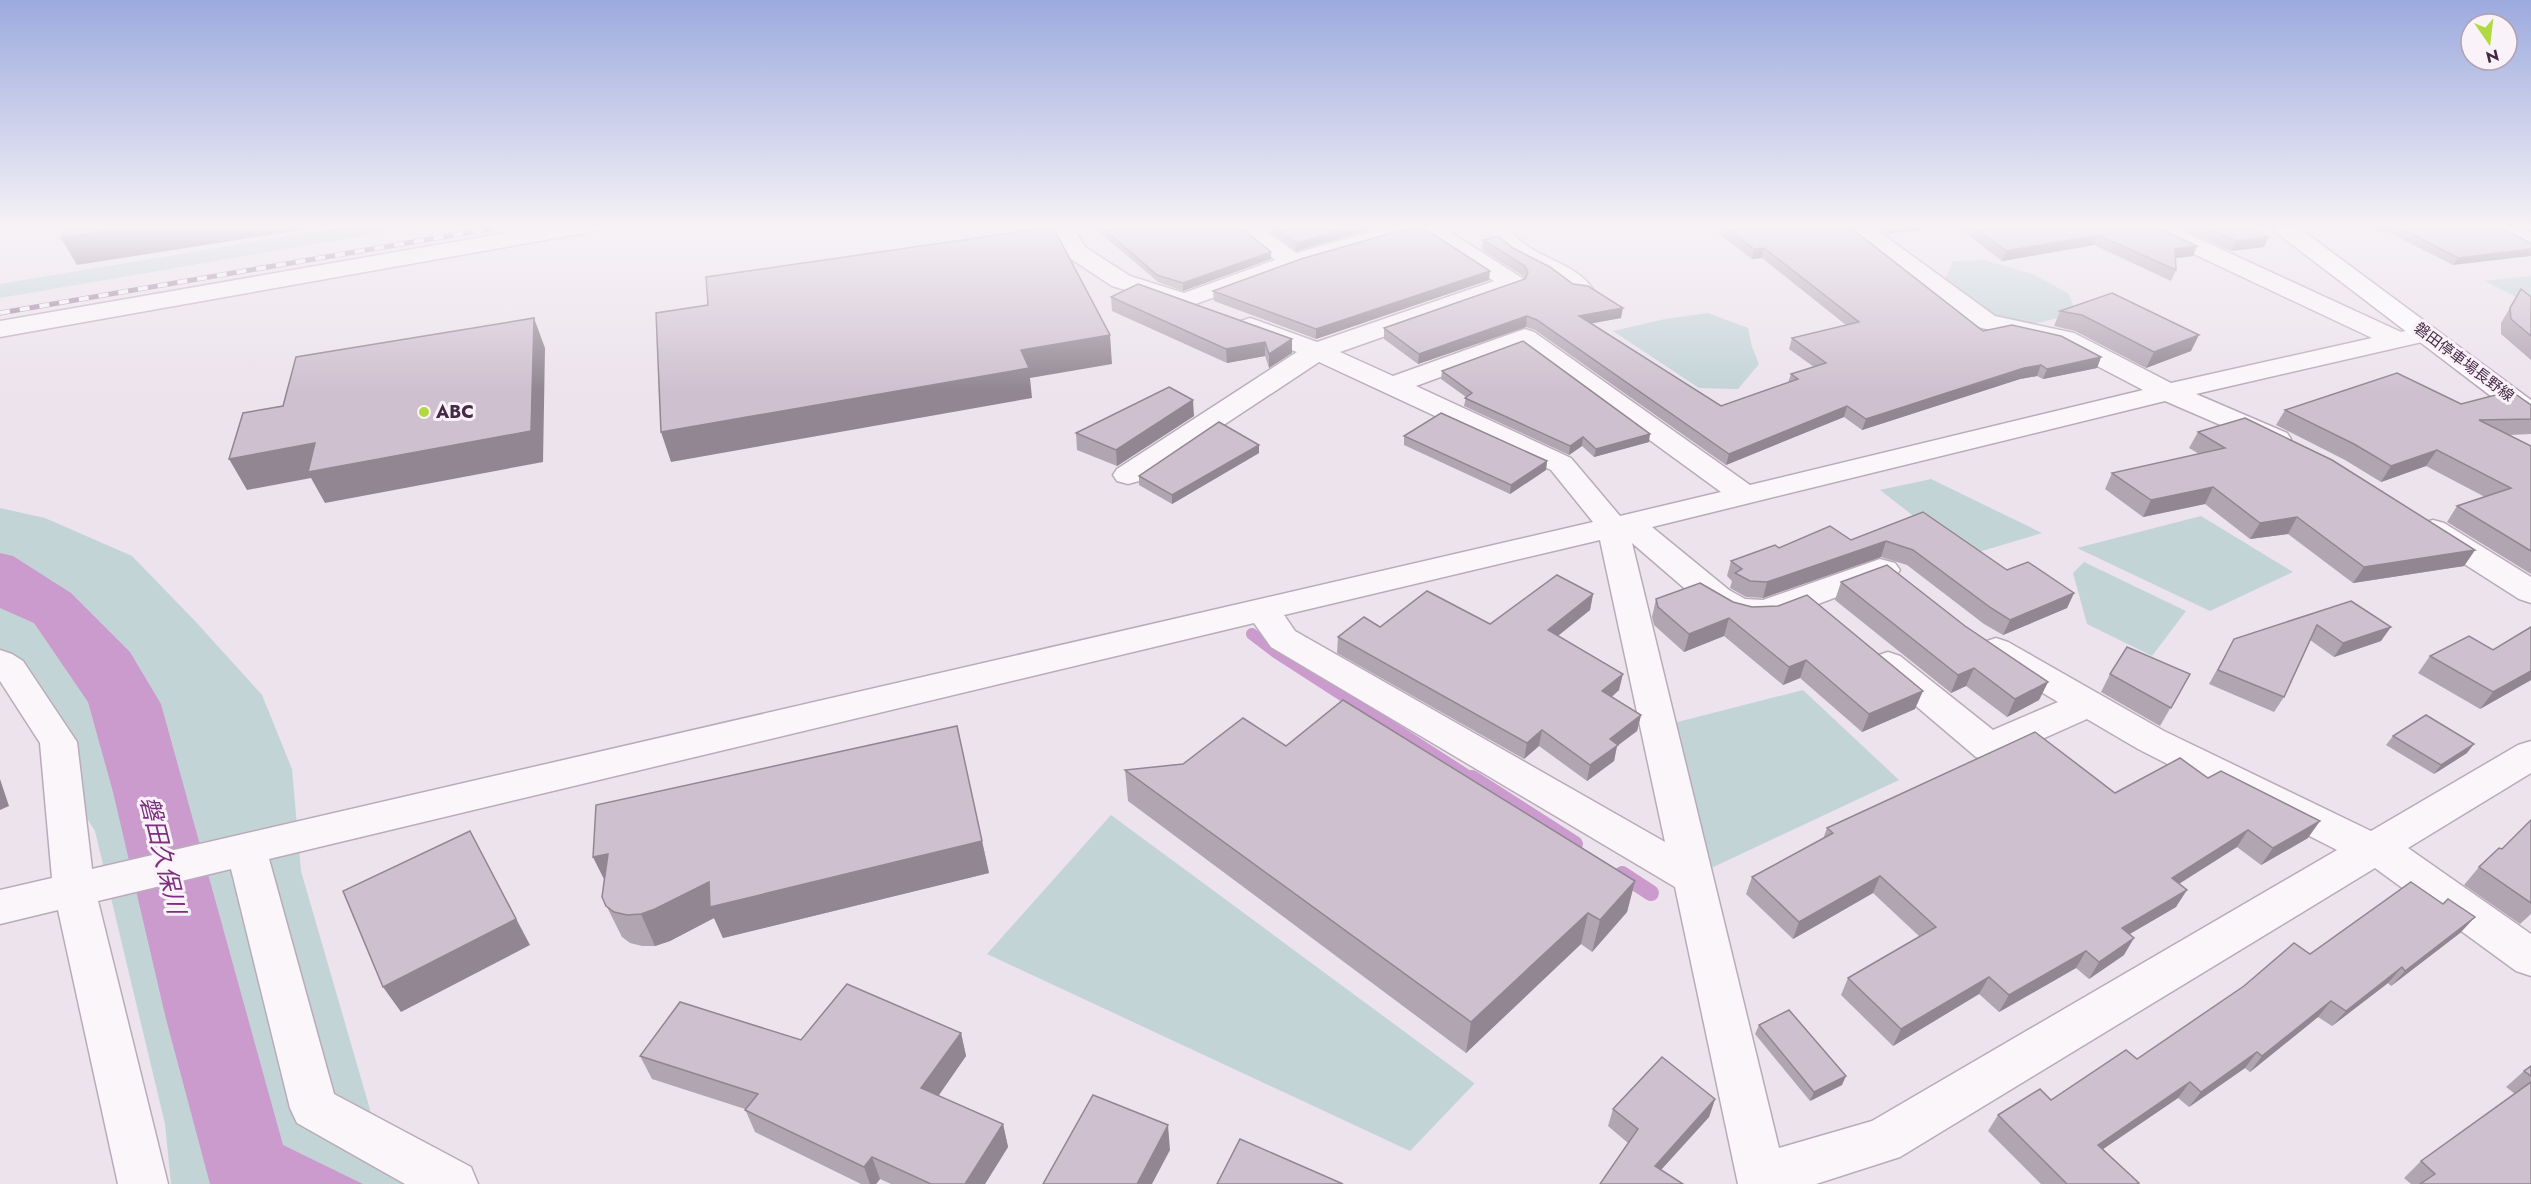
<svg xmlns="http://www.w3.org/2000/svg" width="2531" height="1184" font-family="Jost,'Noto Sans JP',sans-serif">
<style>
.green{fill:#c3d4d7}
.water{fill:#cb9bce}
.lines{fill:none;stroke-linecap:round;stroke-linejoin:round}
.stream-far1{stroke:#cb9bce;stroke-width:12}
.stream{stroke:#cb9bce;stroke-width:16}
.minor-casing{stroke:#baabba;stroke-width:3}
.major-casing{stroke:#b9a1b9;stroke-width:3}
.minor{fill:#faf6fa;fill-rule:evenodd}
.major{fill:#fff;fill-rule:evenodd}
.rail-casing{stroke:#977b96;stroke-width:5}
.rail{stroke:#f9f3f9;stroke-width:4;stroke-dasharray:10;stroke-linecap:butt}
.wall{fill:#b2a5b2}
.shaded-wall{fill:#918691}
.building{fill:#cfc0cf;stroke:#918691;stroke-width:1.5}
.poi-dot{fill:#b2d940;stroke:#f9f3f9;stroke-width:2}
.labels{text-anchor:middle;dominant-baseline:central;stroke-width:6;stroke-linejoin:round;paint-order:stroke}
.far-street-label{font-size:15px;fill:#462945;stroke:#f9f3f9}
.poi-label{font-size:18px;font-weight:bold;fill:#462945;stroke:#f9f3f9;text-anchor:start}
.near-water-label{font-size:24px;font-style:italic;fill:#7b2f7e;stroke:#f9f3f9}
</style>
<rect width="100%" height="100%" fill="#ece3ec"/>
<!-- green -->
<g class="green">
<polygon points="354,225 427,225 0,298 0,284"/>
<polygon points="1984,260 2035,275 2069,294 2074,308 2062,317 2016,328 1980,318 1944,282 1953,261"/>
<polygon points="2531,276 2531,304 2484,281"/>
<polygon points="1708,313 1748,328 1752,347 1759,364 1738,389 1699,388 1613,331 1665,319"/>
<polygon points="1931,479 2042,533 1965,556 1880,490"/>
<polygon points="0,508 45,518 132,556 195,621 262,695 292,769 301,871 380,1144 453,1184 171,1184 165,1124 95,831 0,679"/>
<polygon points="2201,516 2293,572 2210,611 2077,548"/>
<polygon points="2084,562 2186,611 2152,656 2087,624 2073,573"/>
<polygon points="1803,690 1899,780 1692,877 1658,727"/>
<polygon points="1111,815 1474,1083 1474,1084 1410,1151 987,954"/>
</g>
<!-- water -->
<polygon class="water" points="0,553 13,556 71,593 130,652 161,704 283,1145 363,1184 210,1184 166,1019 113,792 88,702 34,623 0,608"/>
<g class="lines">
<!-- stream-far1 -->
<polyline class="stream-far1" points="1252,634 1277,653 1474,780"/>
<!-- stream -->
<g class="stream">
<polyline points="1472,778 1575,844"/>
<polyline points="1622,874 1651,893"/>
</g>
<defs>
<g id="minor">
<polygon points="551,225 601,225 598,230 590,232 0,337 0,321"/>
<path d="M 1049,225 L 1071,225 L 1085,247 L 1130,276 L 1184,293 L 1275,260 L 1233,225 L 1258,225 L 1296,253 L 1394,225 L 1439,225 L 1522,278 L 1525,283 L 1522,288 L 1340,352 L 1393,376 L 1516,332 L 1525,329 L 1534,332 L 1750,485 L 2143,390 L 2057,345 L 1978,327 L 1847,230 L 1844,225 L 1870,225 L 1995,316 L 2074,333 L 2171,383 L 2372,338 L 2143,230 L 2140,225 L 2169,225 L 2401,332 L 2426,326 L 2435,329 L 2439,334 L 2435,339 L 2196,394 L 2287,433 L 2291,439 L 2287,445 L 2277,448 L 2267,445 L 2165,401 L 1652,527 L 1729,590 L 1745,599 L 1763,600 L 1880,559 L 1895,563 L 1900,570 L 1895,577 L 1882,580 L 1778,619 L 1766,622 L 1738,620 L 1726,617 L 1705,606 L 1632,543 L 1779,1148 L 1872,1121 L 2337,850 L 2138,749 L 2087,719 L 2002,757 L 1989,761 L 1976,757 L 1876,672 L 1870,664 L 1876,656 L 1888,652 L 1900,656 L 1993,730 L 2058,702 L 1984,658 L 1979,650 L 1984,642 L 1996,638 L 2008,642 L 2164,731 L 2371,831 L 2518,745 L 2531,741 L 2531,773 L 2408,848 L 2531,934 L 2531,976 L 2516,971 L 2375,868 L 1900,1157 L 1816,1184 L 1738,1184 L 1675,887 L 1271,647 L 1254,623 L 269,859 L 334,1094 L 471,1167 L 478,1184 L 405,1184 L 297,1123 L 290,1108 L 231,869 L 98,901 L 168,1184 L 118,1184 L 58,910 L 0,924 L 0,890 L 52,878 L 40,743 L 0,681 L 0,650 L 12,654 L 23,661 L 77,742 L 92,869 L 1593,522 L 1551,470 L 1319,362 L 1139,481 L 1128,484 L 1117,481 L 1113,475 L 1117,469 L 1297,352 L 1241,331 L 1237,326 L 1241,321 L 1250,318 L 1259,321 L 1317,342 L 1494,281 L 1419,232 L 1300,267 L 1184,308 L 1112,286 L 1068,257 ZM 1522,347 L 1721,492 L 1620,516 L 1571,458 L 1416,386 ZM 1600,540 L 1665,842 L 1295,631 L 1284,615 Z"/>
<path d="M 1486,225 L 1508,225 C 1526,259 1572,258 1593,289 L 1590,294 C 1570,299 1565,284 1550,275 C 1522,258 1502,259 1486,225 Z"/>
<polygon points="2489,225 2517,225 2531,233 2531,249 2492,230"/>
<polygon points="2433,520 2444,523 2531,577 2531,603 2519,599 2422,537 2417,530 2422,523"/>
</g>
<polygon id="major" points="2270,225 2295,225 2531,400 2531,421 2521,419 2273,230"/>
</defs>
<!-- minor casing -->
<use href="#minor" class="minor-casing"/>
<!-- major casing -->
<use href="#major" class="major-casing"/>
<!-- minor -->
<use href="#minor" class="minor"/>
<!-- major -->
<use href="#major" class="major"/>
<defs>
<polyline id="rail" points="0,313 512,225"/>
</defs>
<!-- rail casing -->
<use href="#rail" class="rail-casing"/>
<!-- rail -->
<use href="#rail" class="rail"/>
</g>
<!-- wall -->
<g class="wall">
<polygon points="1091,225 1238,225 1271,252 1271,259 1183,291 1158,282"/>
<polygon points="1262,225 1386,225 1296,251"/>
<polygon points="1707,225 1853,225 1856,228 1855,232 1983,331 2101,357 2097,368 2043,379 2037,376 2020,379 1862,430 1844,417 1726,465 1535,330 1526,327 1418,364 1384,339 1384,328 1525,279 1523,276 1482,250 1483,240 1513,248 1573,284 1621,318 1592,323 1721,406 1788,383 1791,374 1814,367 1789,349 1792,338 1846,325 1762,258 1752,259"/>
<polygon points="1873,225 2152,225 2193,256 2175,258 2176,270 2171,281 2094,245 2002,261 1956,226 1886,234"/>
<polygon points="2174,225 2244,225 2264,247 2231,251"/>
<polygon points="2366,225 2495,225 2453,265 2386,231 2379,232"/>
<polygon points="1489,280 1316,339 1214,301 1213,291"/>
<polygon points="2521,289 2531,297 2531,360 2501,334 2501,323"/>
<polygon points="2112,293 2191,351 2146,368 2075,331 2054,326 2060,311"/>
<polygon points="1111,297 1292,339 1292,353 1269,368 1265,356 1227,363 1112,311"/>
<polygon points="1442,371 1649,442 1594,457 1582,446 1569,455 1464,406 1466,397 1441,379"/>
<polygon points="2461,404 2531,405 2531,434 2509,435 2531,446 2531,574 2447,522 2457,506 2485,497 2426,466 2381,482 2345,460 2276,425 2285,410"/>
<polygon points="1194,416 1117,466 1077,450 1076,433"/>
<polygon points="2198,432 2475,550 2464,566 2353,583 2288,534 2250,539 2205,504 2143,517 2105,489 2112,473 2199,454 2189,448"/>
<polygon points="1404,436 1547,461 1546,470 1510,494 1404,445"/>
<polygon points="1259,453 1172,504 1139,485 1139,476"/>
<polygon points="1923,512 2007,570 2074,593 2067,608 2003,635 1984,624 1907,565 1881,557 1763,598 1746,597 1730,588 1732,581 1727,576 1731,561 1779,548 1851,540"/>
<polygon points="1841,582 1965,626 2048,682 2039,700 2007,717 1966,686 1951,693 1835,600"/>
<polygon points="1700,583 1915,709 1862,732 1800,678 1783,685 1724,636 1684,652 1654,625 1652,617 1656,599"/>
<polygon points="1593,594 1590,610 1558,636 1619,690 1612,697 1641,715 1637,731 1617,746 1614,761 1587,781 1539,746 1524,759 1337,653 1338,637 1380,627 1490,624"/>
<polygon points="2351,601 2381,641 2334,657 2310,640 2284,697 2274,712 2209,684 2234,639"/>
<polygon points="2493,650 2531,680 2480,709 2418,673 2430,656"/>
<polygon points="2110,674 2190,674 2160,726 2101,692"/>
<polygon points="2393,736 2467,753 2434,774 2386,745"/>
<polygon points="1286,746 1635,881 1627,912 1592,952 1581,944 1466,1053 1128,801 1125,770 1183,764"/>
<polygon points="2208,778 2308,838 2261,865 2237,847 2179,884 2176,907 2129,934 2124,955 2089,979 2076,968 1999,1012 1979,994 1893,1046 1841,995 1848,978 1920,937 1873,893 1793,939 1746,894 1752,877 1823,839 1827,828 2115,793"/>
<polygon points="2531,820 2531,914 2520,924 2464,885 2479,867 2502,849"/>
<polygon points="982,841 989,873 723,938 714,918 670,941 655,946 642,946 630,943 622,937 602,897 604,879 593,857"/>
<polygon points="2443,904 2475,917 2460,933 2391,986 2388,983 2332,1026 2318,1017 2250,1072 2245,1068 2189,1107 2178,1098 2103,1149 2138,1184 2041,1184 1988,1131 1998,1115 2051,1100 2137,1059 2310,954"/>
<polygon points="1759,1025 1842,1085 1810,1101 1755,1034"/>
<polygon points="961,1033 966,1056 938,1096 1003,1124 1008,1147 985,1184 891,1184 880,1179 876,1184 861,1184 755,1132 745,1109 652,1079 640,1056 801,1040"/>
<polygon points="2531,1066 2531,1184 2411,1184 2404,1178 2421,1161 2515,1094 2506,1087 2524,1071"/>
<polygon points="1715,1099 1709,1117 1661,1170 1600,1184 1628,1143 1608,1126 1613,1109"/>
</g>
<!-- shaded-wall -->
<g class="shaded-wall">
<polygon points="144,225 333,225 77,265 61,238"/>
<polygon points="1360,225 1386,225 1296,251 1297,243"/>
<polygon points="1889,225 1956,225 1956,226 1886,234"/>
<polygon points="2383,225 2389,225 2386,231 2379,232"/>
<polygon points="2098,235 2094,245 2002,261 2006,251"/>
<polygon points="2269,237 2264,247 2231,251 2236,241"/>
<polygon points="2197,246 2193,256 2170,259 2175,249"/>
<polygon points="1764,248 1762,258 1752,259 1754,249"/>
<polygon points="2531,249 2531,256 2453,265 2458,258"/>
<polygon points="1271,252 1271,259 1183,291 1183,283"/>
<polygon points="1490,271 1489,280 1316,339 1316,329"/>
<polygon points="1623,308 1621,318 1578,326 1579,316"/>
<polygon points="1527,316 1526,327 1418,364 1419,354"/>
<polygon points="534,318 545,348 543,462 325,503 311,478 247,490 229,459 315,443"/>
<polygon points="1110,335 1112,364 1030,378 1032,398 671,462 661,432 1021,350"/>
<polygon points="2199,335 2191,351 2146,368 2154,352"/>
<polygon points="1292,339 1292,353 1269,368 1269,354"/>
<polygon points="1265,342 1265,356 1227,363 1226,349"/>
<polygon points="2101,357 2097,368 2043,379 2047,369"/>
<polygon points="2041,365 2037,376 2020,379 1862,430 1866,419 2024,368"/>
<polygon points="1193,400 1194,416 1117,466 1116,450"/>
<polygon points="1847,406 1844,417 1726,465 1729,454"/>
<polygon points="1650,434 1649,442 1594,457 1596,449"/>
<polygon points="1583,437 1582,446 1569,455 1570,446"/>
<polygon points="1259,445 1259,453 1172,504 1172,495"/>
<polygon points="2437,450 2426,466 2381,482 2391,466"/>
<polygon points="1547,461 1546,470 1510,494 1511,485"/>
<polygon points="2213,487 2205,504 2143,517 2151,500"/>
<polygon points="2297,517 2288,534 2250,539 2260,523"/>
<polygon points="1886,541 1881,557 1763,598 1767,582"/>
<polygon points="2475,550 2464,566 2353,583 2364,567"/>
<polygon points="2074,593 2067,608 2003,635 2010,620"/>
<polygon points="1593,594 1590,610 1545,646 1548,630"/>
<polygon points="1729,618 1724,636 1684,652 1689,634"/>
<polygon points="2391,627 2381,641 2334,657 2343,643"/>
<polygon points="1806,660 1800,678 1783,685 1789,667"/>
<polygon points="1974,668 1966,686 1951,693 1958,675"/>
<polygon points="2531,671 2531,680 2480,709 2493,692"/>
<polygon points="1623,674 1619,690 1599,707 1602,691"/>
<polygon points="2048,682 2039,700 2007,717 2015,699"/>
<polygon points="1923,691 1915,709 1862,732 1869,714"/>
<polygon points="1641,715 1637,731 1617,746 1614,761 1587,781 1590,765 1610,739"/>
<polygon points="1542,730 1539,746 1524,759 1527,743"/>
<polygon points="2474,744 2467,753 2434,774 2441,765"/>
<polygon points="0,779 9,806 0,810"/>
<polygon points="2320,821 2308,838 2261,865 2273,848"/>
<polygon points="2248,830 2237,847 2161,895 2172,878"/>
<polygon points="470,831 530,945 401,1012 383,987"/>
<polygon points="982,841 989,873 723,938 714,918 670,941 655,946 641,914 709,882"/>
<polygon points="608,854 609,889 593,857"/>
<polygon points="1880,876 1873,893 1793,939 1799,922"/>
<polygon points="1635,881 1627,912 1592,952 1600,920"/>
<polygon points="2187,890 2176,907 2111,945 2122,928"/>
<polygon points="1588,913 1581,944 1466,1053 1471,1022"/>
<polygon points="2475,917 2460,933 2391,986 2405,971"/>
<polygon points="2134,938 2124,955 2089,979 2099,962"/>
<polygon points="2086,951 2076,968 1999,1012 2009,995"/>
<polygon points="2402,967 2388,983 2332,1026 2346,1011"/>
<polygon points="1989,977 1979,994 1893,1046 1901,1029"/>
<polygon points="2331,1001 2318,1017 2250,1072 2262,1056"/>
<polygon points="961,1033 966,1056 928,1111 921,1088"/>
<polygon points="2257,1052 2245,1068 2189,1107 2201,1092"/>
<polygon points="1846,1076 1842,1085 1810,1101 1814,1092"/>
<polygon points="2190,1082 2178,1098 2087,1160 2098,1145"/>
<polygon points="1715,1099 1709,1117 1649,1183 1655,1166"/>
<polygon points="1003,1124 1008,1147 985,1184 965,1184"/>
<polygon points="1168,1125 1170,1150 1152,1184 1137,1184"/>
<polygon points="872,1157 880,1179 876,1184 870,1184 864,1167"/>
</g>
<!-- building -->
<g class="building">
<polygon points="67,225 144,225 61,238"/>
<polygon points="1099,225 1238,225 1271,252 1183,283 1157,275"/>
<polygon points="1272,225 1360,225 1297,243"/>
<polygon points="1419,225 1490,271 1316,329 1213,291 1301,259"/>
<polygon points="1722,225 1853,225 1856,228 1851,228 1983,331 2012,325 2061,336 2101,357 2047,369 2041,365 2024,368 1866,419 1847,406 1729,454 1537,320 1527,316 1419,354 1384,328 1525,279 1528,272 1525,266 1483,240 1498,236 1513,248 1550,267 1573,284 1588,286 1623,308 1579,316 1721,406 1798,379 1791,374 1826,363 1792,338 1859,322 1764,248 1754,249"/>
<polygon points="1971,225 2152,225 2197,246 2175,249 2176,270 2098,235 2006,251"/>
<polygon points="2200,225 2244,225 2269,237 2236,241"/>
<polygon points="2394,225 2495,225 2531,243 2531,249 2458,258"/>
<polygon points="1053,227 1110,335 1021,350 1029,368 661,432 656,313 708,305 706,277"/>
<polygon points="1138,284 1292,339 1269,354 1265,342 1226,349 1111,297"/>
<polygon points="2521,289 2531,297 2531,336 2511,319 2510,308"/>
<polygon points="2112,293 2199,335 2154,352 2082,315 2060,311"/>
<polygon points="534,318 531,431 308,472 315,443 229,459 243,413 283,406 296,357"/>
<polygon points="1523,341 1650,434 1596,449 1583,437 1570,446 1465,398 1472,393 1442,371"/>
<polygon points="2397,373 2461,404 2511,391 2531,405 2531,419 2479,420 2531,446 2531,551 2457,506 2511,488 2437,450 2391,466 2354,444 2285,410"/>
<polygon points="1169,387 1193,400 1116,450 1076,433"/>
<polygon points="1441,413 1547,461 1511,485 1404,436"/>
<polygon points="2245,418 2332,460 2475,550 2364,567 2297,517 2260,523 2213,487 2151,500 2112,473 2225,448 2198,432"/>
<polygon points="1219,422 1259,445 1172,495 1139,476"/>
<polygon points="1923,512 2007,570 2028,562 2074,593 2010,620 1991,608 1913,550 1886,541 1767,582 1750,581 1735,573 1742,569 1731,561 1775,545 1779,548 1830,526 1851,540"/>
<polygon points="1887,565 1965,626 2048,682 2015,699 1974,668 1958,675 1841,582"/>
<polygon points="1557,575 1593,594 1548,630 1623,674 1602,691 1641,715 1610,739 1618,745 1590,765 1542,730 1527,743 1338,637 1364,617 1380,627 1427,591 1490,624"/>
<polygon points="1700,583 1733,602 1752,607 1778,606 1807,595 1923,691 1869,714 1806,660 1789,667 1729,618 1689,634 1658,607 1656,599"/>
<polygon points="2351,601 2391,627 2343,643 2317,625 2284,697 2218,670 2234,639"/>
<polygon points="2531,627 2531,671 2493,692 2430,656 2469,636 2493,650"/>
<polygon points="2127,647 2190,674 2171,708 2110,674"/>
<polygon points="1343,700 1635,881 1600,920 1588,913 1471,1022 1125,770 1183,764 1243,718 1286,746"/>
<polygon points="2426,715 2474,744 2441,765 2393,736"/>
<polygon points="957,726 982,841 710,907 709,882 655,909 641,914 627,915 614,912 606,906 602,897 608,854 593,857 596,805"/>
<polygon points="2035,732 2115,793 2180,758 2208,778 2221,771 2320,821 2273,848 2248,830 2172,878 2187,890 2122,928 2134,938 2099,962 2086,951 2009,995 1989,977 1901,1029 1848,978 1936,927 1880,876 1799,922 1752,877 1833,833 1827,828"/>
<polygon points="2531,820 2531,903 2479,867 2499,848 2502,849"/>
<polygon points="470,831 516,919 383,987 343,891"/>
<polygon points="2411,882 2443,904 2448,899 2475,917 2405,971 2402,967 2346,1011 2331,1001 2262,1056 2257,1052 2201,1092 2190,1082 2098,1145 2139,1183 2137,1184 2067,1184 1998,1115 2040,1089 2051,1100 2126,1050 2137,1059 2244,986 2294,943 2310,954"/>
<polygon points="847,984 961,1033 921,1088 1003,1124 965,1184 931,1184 872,1157 864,1167 745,1110 758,1094 640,1056 680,1002 801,1040"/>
<polygon points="1789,1010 1846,1076 1814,1092 1759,1025"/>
<polygon points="1662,1057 1715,1099 1655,1166 1683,1184 1600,1184 1638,1129 1613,1109"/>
<polygon points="2531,1066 2531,1076 2524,1071"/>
<polygon points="2531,1082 2531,1184 2420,1184 2435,1174 2421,1161"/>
<polygon points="1093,1095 1168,1125 1137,1184 1043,1184"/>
<polygon points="1240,1139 1343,1184 1217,1184"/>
</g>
<!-- sky -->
<linearGradient id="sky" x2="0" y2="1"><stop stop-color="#9caade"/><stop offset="0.58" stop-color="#f6f2f6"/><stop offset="1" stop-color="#f6f2f6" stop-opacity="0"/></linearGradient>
<rect width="2531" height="391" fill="url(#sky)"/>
<!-- markers -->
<circle class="poi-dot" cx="424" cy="412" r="6"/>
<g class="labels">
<!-- far-street labels -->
<g class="far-street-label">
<text transform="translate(2464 362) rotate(37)">磐田停車場長野線</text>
</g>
<!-- poi labels -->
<g class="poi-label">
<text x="436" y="412">ABC</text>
</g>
<!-- near-water labels -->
<g class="near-water-label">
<text transform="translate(163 855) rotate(76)">磐田久保川</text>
</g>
</g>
<!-- north arrow -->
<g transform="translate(2489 42) rotate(166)"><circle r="28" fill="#f9f3f9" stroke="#b1a2b1" stroke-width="1.5"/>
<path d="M0-4.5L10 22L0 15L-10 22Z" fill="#b2d940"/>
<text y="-9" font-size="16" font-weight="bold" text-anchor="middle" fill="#462945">N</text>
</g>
</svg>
